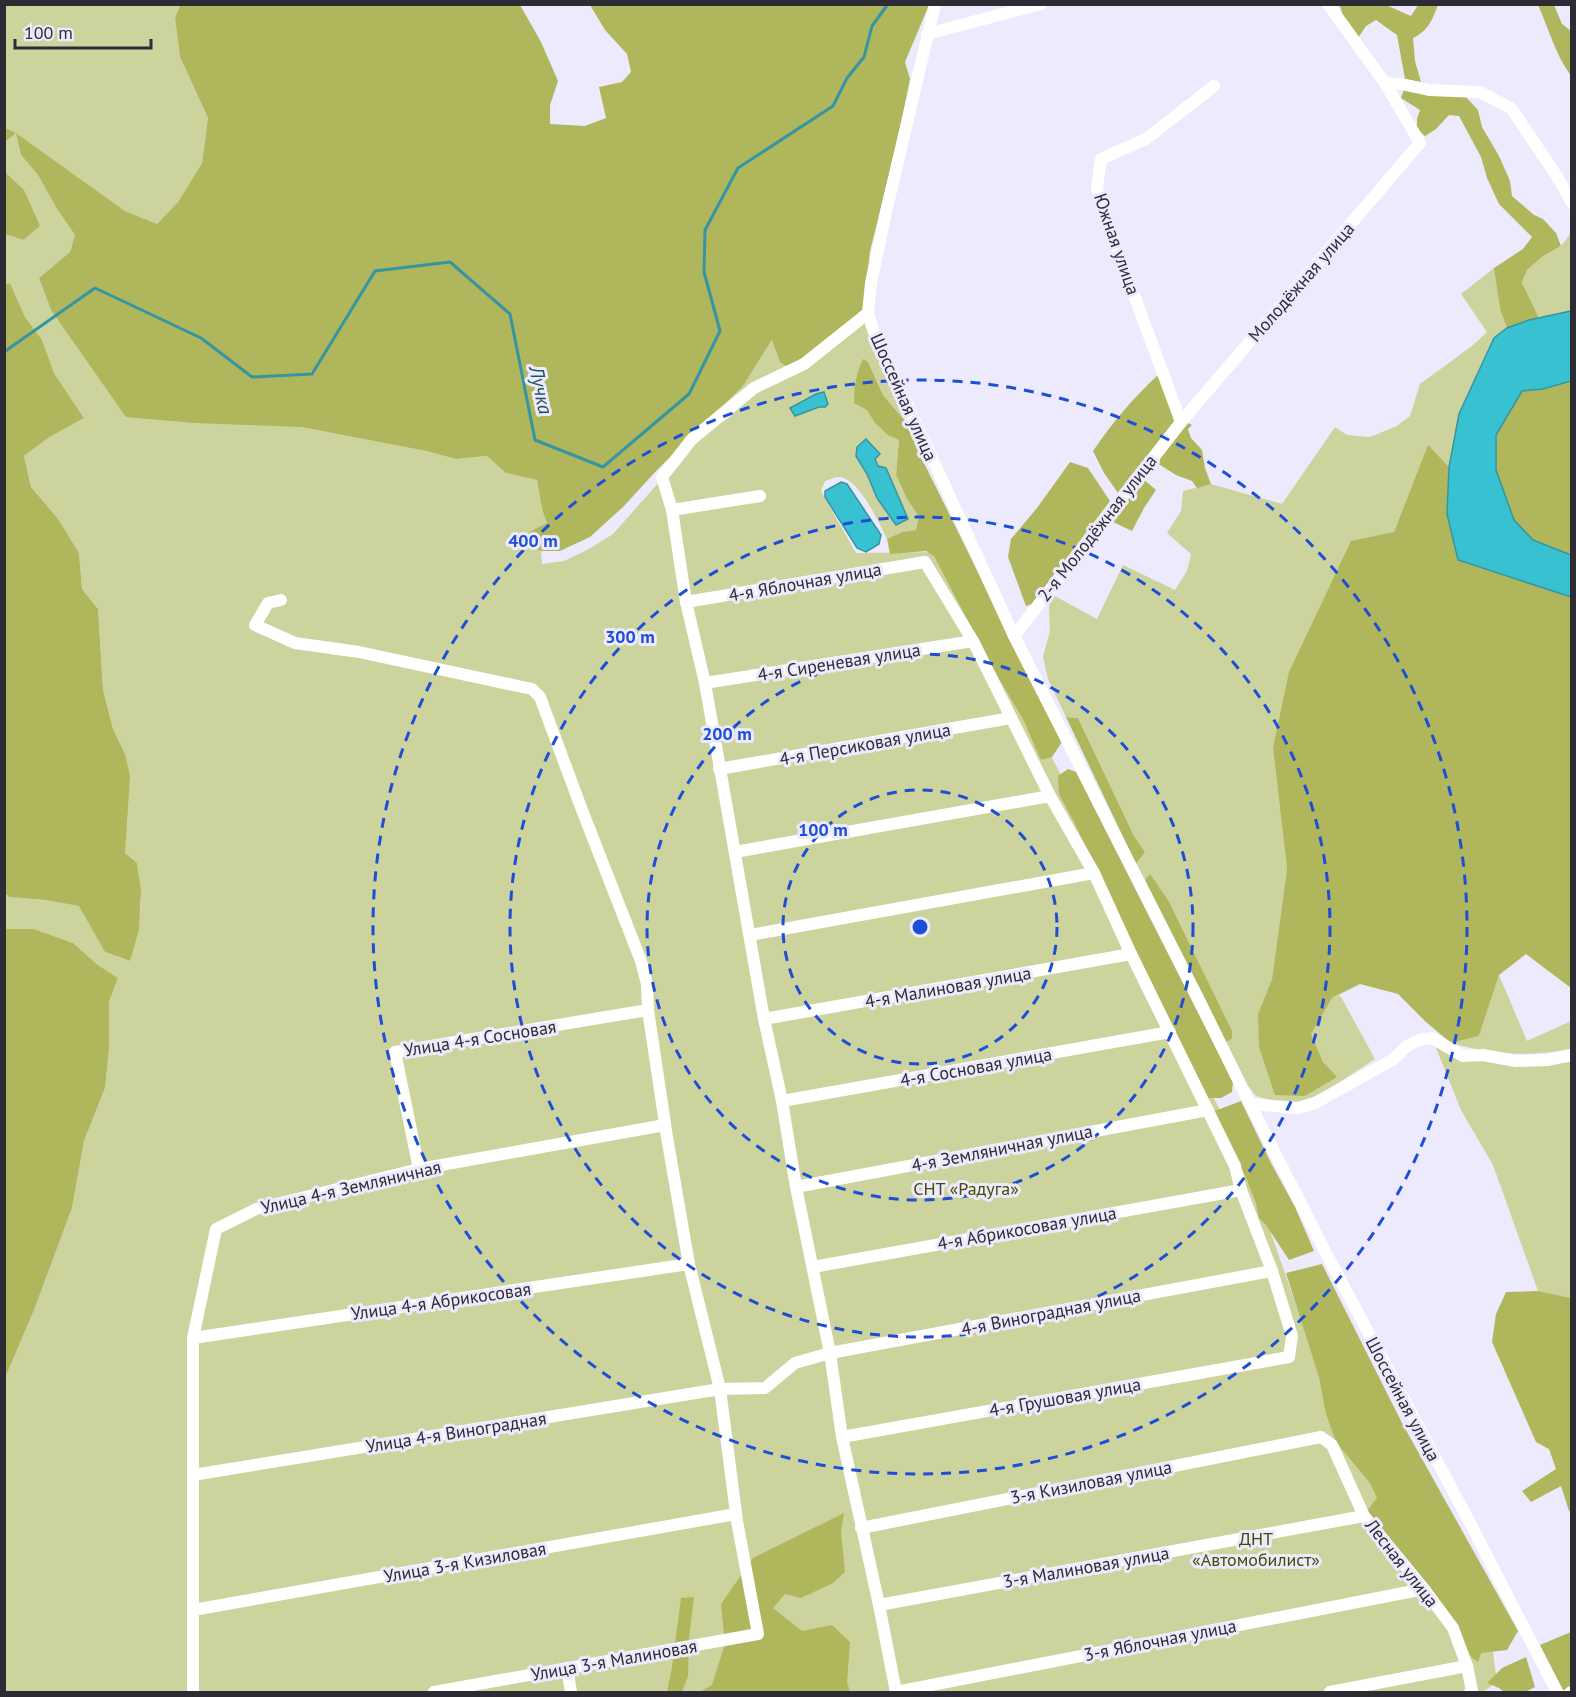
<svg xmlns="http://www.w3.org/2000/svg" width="1576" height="1697" font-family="'PT Sans',sans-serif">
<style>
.green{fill:#cdd39d}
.forest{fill:#afb65b}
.water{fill:#38c2d1;stroke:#3595a2;stroke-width:1.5}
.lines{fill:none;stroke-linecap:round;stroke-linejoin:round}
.stream{stroke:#3595a2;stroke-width:3}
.minor{stroke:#fff;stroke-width:12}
.ring{fill:none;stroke:#1d4ed8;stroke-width:3;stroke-dasharray:10 8}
.labels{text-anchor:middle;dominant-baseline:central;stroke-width:6;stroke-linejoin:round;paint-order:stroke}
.street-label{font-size:18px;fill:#2d2c34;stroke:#edeafe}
.park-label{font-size:18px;fill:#474b01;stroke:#edeafe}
.water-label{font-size:20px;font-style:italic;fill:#1c545b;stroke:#edeafe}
.centre{fill:#1d4ed8;stroke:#edeafe;stroke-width:3}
.ring-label{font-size:18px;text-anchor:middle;font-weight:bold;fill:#1d4ed8;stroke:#edeafe;stroke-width:6;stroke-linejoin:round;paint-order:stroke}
</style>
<rect width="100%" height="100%" fill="#edeafe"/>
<!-- green -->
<g class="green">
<path d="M 180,4 L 175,18 L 180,57 L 208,118 L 202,163 L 178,202 L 157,224 L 125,211 L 17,134 L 21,155 L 38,175 L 57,209 L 75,235 L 70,252 L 39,278 L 51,310 L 59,319 L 301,427 L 426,451 L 456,459 L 487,456 L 506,473 L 537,480 L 542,509 L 548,523 L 529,532 L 525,544 L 541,551 L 542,564 L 564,561 L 589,549 L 613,534 L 701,435 L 733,415 L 730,412 L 762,386 L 868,320 L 891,387 L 905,421 L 883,395 L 868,362 L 863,360 C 857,373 860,378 863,392 C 869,415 876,430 899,440 L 896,475 L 907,499 L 919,517 L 916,530 L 902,532 L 887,539 C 879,523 859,477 838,477 C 834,477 829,480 825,481 L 821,491 L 856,553 L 943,552 L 1069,790 L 1184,1040 L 1245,1159 L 1326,1391 L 1487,1607 L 1497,1682 L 1483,1692 L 5,1692 L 5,1378 L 34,1310 L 72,1208 L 84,1141 L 105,1088 L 109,1049 L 109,1002 L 118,978 L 98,965 L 73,943 L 34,929 L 5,929 L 5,893 L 9,897 L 45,900 L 80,906 L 105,952 L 129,961 C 142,927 143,899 137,863 L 125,853 L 125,754 L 113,729 L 103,690 L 98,609 L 82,589 L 79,553 L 59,520 L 31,487 L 24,456 L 48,438 L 84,418 L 54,373 L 42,340 L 25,317 L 10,283 L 5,285 L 5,234 L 23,240 L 24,190 L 5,172 L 5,142 L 16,133 L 5,127 L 5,5 Z"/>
<polygon points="1571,233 1571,311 1539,318 1522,284 1527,270 1543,256 1561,246"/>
<polygon points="1494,268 1500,309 1507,328 1494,338 1459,414 1449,467 1428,446 1394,532 1273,748 1287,869 1272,979 1258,1014 1336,1078 1323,1062 1310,1034 1332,998 1340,995 1375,1059 1320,1095 1296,1103 1273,1101 1256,1096 1246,1083 1226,1042 1232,1039 1150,874 1145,880 1136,864 1145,852 1134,836 1078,718 1066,717 1048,679 1043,657 1050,631 1049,606 1053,595 1097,619 1123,565 1175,590 1187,571 1191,554 1167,533 1181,511 1183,491 1211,484 1282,504 1335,427 1347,435 1370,437 1397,426 1410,416 1420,384 1472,346 1487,332 1461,294"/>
<polygon points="773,339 780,362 787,367 718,410 743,386"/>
<path d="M 1499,975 L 1527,1041 L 1571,1021 L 1571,1049 C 1526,1057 1495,1055 1451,1043 L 1479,1036 Z"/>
<polygon points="1444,1047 1463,1058 1571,1057 1571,1298 1538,1291 1493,1165 1461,1110 1436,1048"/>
</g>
<!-- forest -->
<g class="forest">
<polygon points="180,5 520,5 541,42 558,81 550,105 550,124 585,126 606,118 599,87 622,82 631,72 627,54 605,30 590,5 929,5 905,62 910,79 896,148 870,251 864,308 852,321 821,347 787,367 780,362 772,340 743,386 657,470 623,507 590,537 560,551 541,551 525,544 529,532 547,523 542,509 537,480 506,473 487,456 456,459 426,451 301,427 194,423 126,417 51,310 39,278 70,252 75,235 57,209 38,175 21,155 16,133 5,142 4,127 16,133 125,211 157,224 178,202 202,163 208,118 180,57 175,18"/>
<path d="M 1340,5 L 1386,5 L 1411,16 L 1418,5 L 1438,5 C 1432,20 1429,30 1413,38 L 1415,61 L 1421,82 L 1405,79 L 1397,35 L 1376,20 L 1366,26 L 1358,38 L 1343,17 Z"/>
<path d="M 1538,5 L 1554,5 L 1562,24 L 1571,31 L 1571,76 C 1555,54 1549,29 1538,5 Z"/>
<polygon points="1404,89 1465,96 1478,110 1482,127 1499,156 1510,181 1512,196 1534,215 1543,219 1556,233 1561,246 1543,256 1527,270 1522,283 1539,318 1507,328 1500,309 1494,268 1523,249 1532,237 1499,204 1487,178 1481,157 1459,116 1449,115 1436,129 1425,136 1417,129 1417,119 1420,110 1401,98"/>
<polygon points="5,172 24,190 40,226 23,240 5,234"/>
<polygon points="10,283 25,317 42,340 54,373 84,418 48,438 24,456 31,487 59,520 79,553 82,589 98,609 103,690 113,729 125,754 130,776 125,853 137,863 141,890 139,930 130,961 105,952 79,906 45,900 9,897 5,893 4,285"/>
<path d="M 863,359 L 868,362 L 883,395 L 905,421 L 924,463 L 1062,742 L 1052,757 L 1041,760 L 1023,719 L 995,672 L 934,556 L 926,551 L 890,554 L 887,539 L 902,532 L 916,530 L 919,517 L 907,499 L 896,475 L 899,440 L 888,435 L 875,423 L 867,410 L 854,403 C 854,387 856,374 863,359 Z"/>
<path d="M 1158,375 L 1176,421 L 1118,493 L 1104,473 L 1093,451 C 1112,423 1133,398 1158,375 Z"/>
<polygon points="1571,381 1571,555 1533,540 1514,520 1496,470 1496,435 1522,391 1543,389"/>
<polygon points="1188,423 1192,425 1188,429 1191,438 1202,450 1205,468 1211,484 1197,488 1192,481 1176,475 1157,463"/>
<polygon points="1428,445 1449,467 1447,514 1458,560 1571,597 1571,988 1526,954 1499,975 1479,1036 1451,1043 1426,1022 1398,994 1360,984 1332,998 1311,1034 1323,1062 1337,1077 1305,1096 1275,1095 1259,1047 1258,1014 1272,979 1287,869 1273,748 1289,672 1351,541 1394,532"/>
<polygon points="1070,462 1088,468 1110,501 1032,604 1026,606 1008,557 1011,539 1037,508"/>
<polygon points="1142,478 1156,490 1144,508 1132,531 1109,520"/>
<polygon points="1066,717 1078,718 1134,836 1145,852 1136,864"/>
<polygon points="1068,769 1076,772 1233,1082 1232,1092 1221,1098 1207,1098 1073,820 1059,794 1058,776"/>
<polygon points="1150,874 1168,900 1232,1031 1232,1039 1226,1042 1145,880"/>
<polygon points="5,929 34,929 73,943 98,965 118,978 109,1002 109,1049 105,1088 84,1141 72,1208 34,1310 5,1378"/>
<polygon points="1241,1101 1271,1163 1295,1207 1314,1251 1289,1260 1266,1225 1259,1218 1256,1203 1245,1175 1212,1112"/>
<polygon points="1322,1264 1402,1423 1518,1631 1507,1650 1481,1653 1478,1662 1471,1657 1449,1614 1367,1511 1377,1498 1370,1483 1336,1442 1326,1414 1319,1377 1286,1273"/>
<polygon points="1538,1291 1571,1298 1571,1512 1569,1511 1561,1486 1531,1502 1522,1491 1556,1469 1549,1449 1536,1442 1492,1342 1496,1314 1506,1292"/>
<polygon points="844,1513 841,1531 845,1572 833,1583 801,1598 785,1594 773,1608 802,1631 832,1625 850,1642 847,1682 850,1692 700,1692 712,1685 725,1644 721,1604 753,1558"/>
<polygon points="694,1597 689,1638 688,1676 682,1692 667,1692 672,1667 681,1598"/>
<polygon points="1571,1632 1571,1687 1563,1690 1540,1645"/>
<polygon points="1526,1657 1535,1687 1525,1692 1504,1692 1499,1688 1487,1683 1502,1668"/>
</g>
<!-- water -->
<g class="water">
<polygon points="1571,311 1571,381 1543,389 1522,391 1496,435 1496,470 1514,520 1533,540 1571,555 1571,597 1458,560 1447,514 1449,467 1459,414 1494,338 1507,328 1529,320"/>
<polygon points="824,392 828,404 825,407 819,407 795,416 790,408 816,394"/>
<polygon points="866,439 880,454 875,459 878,466 886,468 908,519 896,525 877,498 867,474 856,456 857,447"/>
<polygon points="841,482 847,484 881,535 879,544 866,552 857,548 825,497 825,491"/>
</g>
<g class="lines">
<!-- stream -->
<polyline class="stream" points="4,352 95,288 201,338 252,377 312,374 375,271 450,262 510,314 535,440 603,467 689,394 720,331 704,272 705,230 738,168 833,106 847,78 864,57 872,26 888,4"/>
<!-- minor -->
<g class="minor">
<polyline points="935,4 886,212 871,283 868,313 873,330 1014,636 1200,1002 1250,1104 1326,1253 1470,1523 1557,1692"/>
<polyline points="927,34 1041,4"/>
<polyline points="1385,83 1401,84 1429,90 1480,92 1511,108 1558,178 1572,203"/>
<polyline points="868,313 804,364 754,388 692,439 662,477 672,510 686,602 705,683 764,1019 782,1101 796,1187 830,1353 842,1437 879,1605 896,1692"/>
<polyline points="1181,422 1100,203 1097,187 1101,159 1146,139 1214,86"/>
<polyline points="672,510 760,496"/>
<polyline points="281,600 268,603 255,625 295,643 359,652 532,689 540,697 582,810 641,961 647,984 648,1010 667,1137 689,1264 720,1389 737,1521 758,1634 434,1692"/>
<polyline points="686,602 925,562 973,641 1050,796 1094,873 1131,954 1235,1166 1241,1190 1272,1271 1292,1336 1289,1357 842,1437"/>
<polyline points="1014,636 1181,422 1420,143 1385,83 1328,4"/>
<polyline points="705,683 973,641"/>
<polyline points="719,769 1011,718"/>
<polyline points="735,852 1050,796"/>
<polyline points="750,935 1094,873"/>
<polyline points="764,1019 1131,954"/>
<polyline points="782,1101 1170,1032"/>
<polyline points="1250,1104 1298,1108 1315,1103 1394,1059 1407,1046 1419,1040 1432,1038 1463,1056 1483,1055 1516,1061 1547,1060 1572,1055"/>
<polyline points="419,1169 395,1052 648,1010"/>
<polyline points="796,1187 1208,1110"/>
<polyline points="813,1267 1241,1190"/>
<polyline points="193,1338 689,1264"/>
<polyline points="193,1475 720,1389 765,1388 795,1363 830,1353 1272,1271"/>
<polyline points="861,1528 1321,1437 1332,1445 1364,1516 1424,1589 1453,1628 1467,1666 1472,1691 1470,1692"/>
<polyline points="879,1605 1364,1516"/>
<polyline points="193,1610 736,1514"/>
<polyline points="567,1668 571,1692"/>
<polyline points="193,1692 193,1338 216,1229 256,1209 419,1169 665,1125"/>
<polyline points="896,1692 1424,1589"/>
<polyline points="1330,1692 1467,1666"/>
<polyline points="1571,1692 1572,1692"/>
</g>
</g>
<!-- distance rings -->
<g class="ring">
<circle cx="920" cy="927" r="137"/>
<circle cx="920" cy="927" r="273"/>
<circle cx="920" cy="927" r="410"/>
<circle cx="920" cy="927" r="547"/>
</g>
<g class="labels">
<!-- street labels -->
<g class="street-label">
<text transform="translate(1117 244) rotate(71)">Южная улица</text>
<text transform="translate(1301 282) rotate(-49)">Молодёжная улица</text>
<text transform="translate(904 397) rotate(66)">Шоссейная улица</text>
<text transform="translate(1097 528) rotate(-52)">2-я Молодёжная улица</text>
<text transform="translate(805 582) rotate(-10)">4-я Яблочная улица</text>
<text transform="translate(839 662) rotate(-9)">4-я Сиреневая улица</text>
<text transform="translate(865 744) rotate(-10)">4-я Персиковая улица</text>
<text transform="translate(948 987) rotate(-10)">4-я Малиновая улица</text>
<text transform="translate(480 1038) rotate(-9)">Улица 4-я Сосновая</text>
<text transform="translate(976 1067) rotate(-10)">4-я Сосновая улица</text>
<text transform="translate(1002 1148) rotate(-11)">4-я Земляничная улица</text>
<text transform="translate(351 1187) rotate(-13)">Улица 4-я Земляничная</text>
<text transform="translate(1027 1228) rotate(-10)">4-я Абрикосовая улица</text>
<text transform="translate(441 1301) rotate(-8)">Улица 4-я Абрикосовая</text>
<text transform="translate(1051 1312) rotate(-11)">4-я Виноградная улица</text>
<text transform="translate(1065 1397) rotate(-10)">4-я Грушовая улица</text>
<text transform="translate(1403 1399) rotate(62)">Шоссейная улица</text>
<text transform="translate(456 1432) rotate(-9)">Улица 4-я Виноградная</text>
<text transform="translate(1091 1482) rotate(-11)">3-я Кизиловая улица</text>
<text transform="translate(465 1562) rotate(-10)">Улица 3-я Кизиловая</text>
<text transform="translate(1402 1563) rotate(52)">Лесная улица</text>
<text transform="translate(1086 1567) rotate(-10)">3-я Малиновая улица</text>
<text transform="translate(1160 1640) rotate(-11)">3-я Яблочная улица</text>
<text transform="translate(614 1660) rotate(-10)">Улица 3-я Малиновая</text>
</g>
<!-- park labels -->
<g class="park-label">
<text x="966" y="1188">СНТ «Радуга»</text>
<text x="1256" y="1538">ДНТ<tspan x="1256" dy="21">«Автомобилист»</tspan></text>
</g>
<!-- water labels -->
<g class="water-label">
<text transform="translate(541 390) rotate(78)">Лучка</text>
</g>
</g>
<circle cx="920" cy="927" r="9" class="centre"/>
<g class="ring-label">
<text x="533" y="547">400 m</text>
<text x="630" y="643">300 m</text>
<text x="727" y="740">200 m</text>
<text x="823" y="836">100 m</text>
</g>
<!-- border -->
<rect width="1576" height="1697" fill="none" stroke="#2d2c34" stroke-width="12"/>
<!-- scale -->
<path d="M15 39v9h136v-9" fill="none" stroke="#2d2c34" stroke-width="3"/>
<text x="24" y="39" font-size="18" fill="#2d2c34" stroke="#edeafe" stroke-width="4.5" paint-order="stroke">100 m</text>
</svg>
